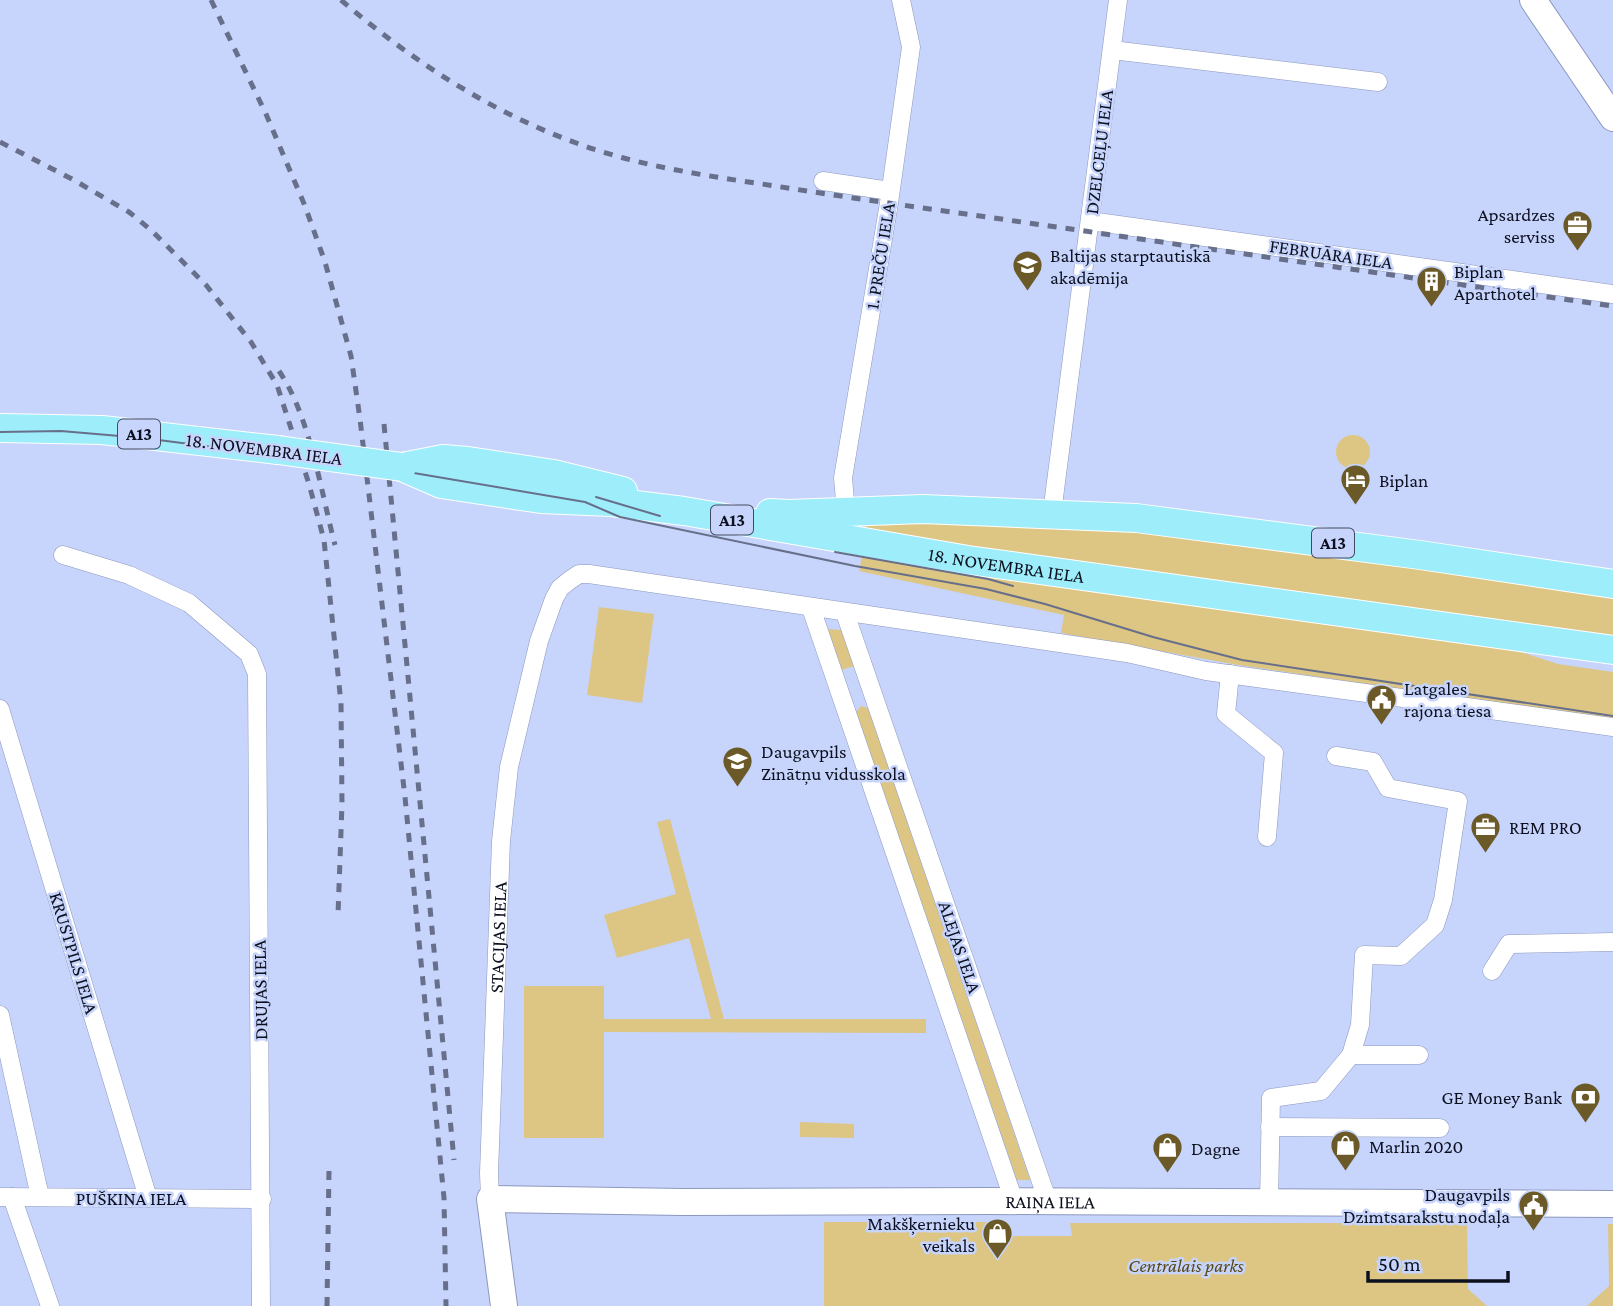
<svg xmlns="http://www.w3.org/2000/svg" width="1613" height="1306" font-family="'Crimson Pro',serif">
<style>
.green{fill:#ddc684}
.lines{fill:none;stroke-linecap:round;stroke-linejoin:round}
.street-casing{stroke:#8c98bd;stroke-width:19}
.secondary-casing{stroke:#8c98bd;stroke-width:28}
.primary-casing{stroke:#fff;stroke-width:30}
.street{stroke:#fff;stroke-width:18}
.secondary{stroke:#fff;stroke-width:26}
.primary{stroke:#9eedfb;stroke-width:28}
.tram{stroke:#676f8a;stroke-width:2}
.rail{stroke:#676f8a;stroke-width:5;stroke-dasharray:9 9;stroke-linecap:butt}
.primary-bridge-casing{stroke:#fff;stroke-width:30;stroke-linecap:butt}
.primary-bridge{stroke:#9eedfb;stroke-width:28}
.labels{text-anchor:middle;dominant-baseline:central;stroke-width:5;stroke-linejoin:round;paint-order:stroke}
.shield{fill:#c7d4fc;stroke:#444b61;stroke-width:2}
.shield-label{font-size:18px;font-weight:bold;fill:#0c101e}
.street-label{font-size:19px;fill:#0c101e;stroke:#c7d4fc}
.poi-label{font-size:19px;fill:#0c101e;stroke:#c7d4fc;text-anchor:start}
.park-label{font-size:19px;font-style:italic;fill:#584716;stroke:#c7d4fc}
</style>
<rect width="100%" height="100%" fill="#c7d4fc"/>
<!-- green -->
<g class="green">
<circle cx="1353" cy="452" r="17"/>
<polygon points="932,520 1126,528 1613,595 1613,640 1022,555 890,532 866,533 866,523"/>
<polygon points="863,551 1512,649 1558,664 1613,672 1613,720 1238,665 1061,633 1064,615 859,571"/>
<polygon points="599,607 654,614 642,703 587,695"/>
<polygon points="827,629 842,630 854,666 841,670"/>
<polygon points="861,706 868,708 1030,1180 1017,1180 856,712"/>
<polygon points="670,819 724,1019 926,1019 926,1033 604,1032 604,1138 524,1138 524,986 604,986 604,1019 711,1019 689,938 617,958 604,915 676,894 657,822"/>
<polygon points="800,1122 854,1124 854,1138 800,1137"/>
<polygon points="824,1222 1007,1222 1012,1236 1072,1236 1070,1223 1467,1223 1468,1289 1487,1306 824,1306"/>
<polygon points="1608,1224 1613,1224 1613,1306 1587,1306 1609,1286"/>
</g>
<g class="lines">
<defs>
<g id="street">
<polyline points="1112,50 1378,82"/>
<polyline points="823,181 890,191"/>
<polyline points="1090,221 1613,294"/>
<polyline points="846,512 843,478 889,203 911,47 901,0"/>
<polyline points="1052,513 1118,0"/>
<polyline points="63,555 129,575 189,603 249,654 257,674 261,1306"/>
<polyline points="811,608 1014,1201"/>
<polyline points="845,613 1048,1202"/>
<polyline points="1230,674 1226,714 1274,753 1267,837"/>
<polyline points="0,709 148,1198"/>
<polyline points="1492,971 1509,944 1613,942"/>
<polyline points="0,1015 40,1197"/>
<polyline points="1351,1055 1419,1055"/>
<polyline points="1270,1127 1440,1128"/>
<polyline points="0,1197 262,1199"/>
<polyline points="12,1197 50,1306"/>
<path id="s1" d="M 490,1199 L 489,1173 L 501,841 L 509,767 L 539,641 L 554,599 L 560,588 L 570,580 L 579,574 L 589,574 L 1127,653 L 1206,671 L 1613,727"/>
<polyline points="1269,1202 1271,1098 1321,1091 1351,1055 1360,1025 1364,955 1401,956 1435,925 1443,900 1458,801 1388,788 1373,762 1336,756"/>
</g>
<g id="secondary">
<polyline points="1533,0 1613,118"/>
<path id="s2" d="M 504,1306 L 490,1199 L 683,1202 L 990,1201 L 1613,1204"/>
</g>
<g id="primary">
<polyline points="0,428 102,430 278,450"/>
<path id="s3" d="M 402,467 L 441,484 L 541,499 L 611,502 L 684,511 L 968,560 L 1613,650"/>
<polyline points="402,467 443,459 468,461 554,474 623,491"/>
<polyline points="770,513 789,514 923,509 1136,518 1420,555 1613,584"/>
</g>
</defs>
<!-- street casing -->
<use href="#street" class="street-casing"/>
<!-- secondary casing -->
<use href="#secondary" class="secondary-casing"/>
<!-- primary casing -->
<use href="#primary" class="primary-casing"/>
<!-- street -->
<use href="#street" class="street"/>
<!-- secondary -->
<use href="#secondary" class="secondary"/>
<!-- primary -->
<use href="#primary" class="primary"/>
<!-- tram -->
<g class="tram">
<polyline points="0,432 61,431 143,438 402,471 585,502 620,517 855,566 986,589 1045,604 1153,637 1242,660 1613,716"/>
<polyline points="596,497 660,516"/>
<polyline points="835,552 988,579 1013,586"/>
</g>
<!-- rail -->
<g class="rail">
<polyline points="211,0 266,114 305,206 325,262 351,356 360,419 405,797 444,1198 446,1306"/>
<path d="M 341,0 C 412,61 492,113 579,144 C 642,167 709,176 775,186 C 838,196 902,205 966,214 C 1182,245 1397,276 1613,306"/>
<polyline points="0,142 72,179 129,212 151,230 206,285 251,342 277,385 309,484 324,540 341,703 342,804 338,915"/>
<path d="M 279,371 C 310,416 321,492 335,545"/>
<polyline points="384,424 454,1160"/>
<polyline points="327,1306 329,1169"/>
</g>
<defs>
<polyline id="primary-bridge" points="278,450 402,467"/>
</defs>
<!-- primary-bridge casing -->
<use href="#primary-bridge" class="primary-bridge-casing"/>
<!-- primary-bridge -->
<use href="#primary-bridge" class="primary-bridge"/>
</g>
<!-- icons -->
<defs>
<symbol id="office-pin" viewBox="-11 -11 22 30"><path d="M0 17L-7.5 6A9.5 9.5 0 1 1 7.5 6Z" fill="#6b5a28" stroke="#c7d4fc"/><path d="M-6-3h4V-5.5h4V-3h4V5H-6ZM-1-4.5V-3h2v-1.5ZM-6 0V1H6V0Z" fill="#fff"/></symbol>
<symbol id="university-pin" viewBox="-11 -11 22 30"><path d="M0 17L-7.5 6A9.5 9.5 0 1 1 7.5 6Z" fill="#6b5a28" stroke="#c7d4fc"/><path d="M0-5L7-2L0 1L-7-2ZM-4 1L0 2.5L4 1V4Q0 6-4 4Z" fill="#fff"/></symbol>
<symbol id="building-pin" viewBox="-11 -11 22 30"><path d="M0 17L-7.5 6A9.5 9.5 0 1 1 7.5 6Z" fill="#6b5a28" stroke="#c7d4fc"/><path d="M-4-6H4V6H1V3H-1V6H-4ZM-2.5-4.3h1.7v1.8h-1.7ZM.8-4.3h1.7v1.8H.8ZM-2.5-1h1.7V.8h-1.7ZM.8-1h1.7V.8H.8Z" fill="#fff"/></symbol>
<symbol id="hotel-pin" viewBox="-11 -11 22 30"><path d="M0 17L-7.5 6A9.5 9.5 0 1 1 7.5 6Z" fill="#6b5a28" stroke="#c7d4fc"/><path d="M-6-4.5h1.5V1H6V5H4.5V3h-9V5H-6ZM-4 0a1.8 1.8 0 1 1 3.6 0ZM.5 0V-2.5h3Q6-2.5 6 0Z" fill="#fff"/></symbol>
<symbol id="civic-pin" viewBox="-11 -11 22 30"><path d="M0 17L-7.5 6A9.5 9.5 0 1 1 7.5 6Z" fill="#6b5a28" stroke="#c7d4fc"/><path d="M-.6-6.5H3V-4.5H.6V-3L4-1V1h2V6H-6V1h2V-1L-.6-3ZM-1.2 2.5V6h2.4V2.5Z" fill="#fff"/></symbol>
<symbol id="school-pin" viewBox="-11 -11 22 30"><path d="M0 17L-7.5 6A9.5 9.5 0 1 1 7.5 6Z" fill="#6b5a28" stroke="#c7d4fc"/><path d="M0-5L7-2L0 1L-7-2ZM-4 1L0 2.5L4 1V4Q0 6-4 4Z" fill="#fff"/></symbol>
<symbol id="bank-pin" viewBox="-11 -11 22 30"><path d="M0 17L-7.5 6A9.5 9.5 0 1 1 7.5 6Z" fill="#6b5a28" stroke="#c7d4fc"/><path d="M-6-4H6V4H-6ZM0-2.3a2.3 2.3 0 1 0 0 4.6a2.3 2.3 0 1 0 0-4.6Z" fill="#fff"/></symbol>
<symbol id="shop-pin" viewBox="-11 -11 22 30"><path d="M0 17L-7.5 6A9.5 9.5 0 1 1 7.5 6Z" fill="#6b5a28" stroke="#c7d4fc"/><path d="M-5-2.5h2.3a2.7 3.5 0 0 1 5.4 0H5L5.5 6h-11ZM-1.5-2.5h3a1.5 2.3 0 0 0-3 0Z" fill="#fff"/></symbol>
</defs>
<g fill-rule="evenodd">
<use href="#office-pin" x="1560" y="208" width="35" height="47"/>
<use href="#university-pin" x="1010" y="248" width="35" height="47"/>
<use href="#building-pin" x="1414" y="264" width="35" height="47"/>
<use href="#hotel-pin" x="1338" y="462" width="35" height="47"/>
<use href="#civic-pin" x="1364" y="682" width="35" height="47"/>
<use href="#school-pin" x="720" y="744" width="35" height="47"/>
<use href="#office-pin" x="1468" y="810" width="35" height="47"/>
<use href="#bank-pin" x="1568" y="1080" width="35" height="47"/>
<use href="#shop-pin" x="1328" y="1128" width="35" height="47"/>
<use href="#shop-pin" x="1150" y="1130" width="35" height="47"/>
<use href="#civic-pin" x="1516" y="1188" width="35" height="47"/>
<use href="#shop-pin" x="980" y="1216" width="35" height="47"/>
</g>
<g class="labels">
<!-- shield labels -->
<g class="shield">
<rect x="118" y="419.5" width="42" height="29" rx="5"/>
<rect x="711" y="505.5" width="42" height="29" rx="5"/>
<rect x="1312" y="528.5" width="42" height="29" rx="5"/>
</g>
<g class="shield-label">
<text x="139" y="434">A13</text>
<text x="732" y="520">A13</text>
<text x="1333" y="543">A13</text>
</g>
<!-- street labels -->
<g class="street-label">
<text transform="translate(1099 152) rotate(-83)">DZELCEĻU IELA</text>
<text transform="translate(1331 254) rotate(8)">FEBRUĀRA IELA</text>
<text transform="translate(880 256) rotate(-81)">1. PREČU IELA</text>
<text transform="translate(264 449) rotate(7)">18. NOVEMBRA IELA</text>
<text stroke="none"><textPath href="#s3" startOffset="614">18. NOVEMBRA IELA</textPath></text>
<text stroke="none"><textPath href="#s1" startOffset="262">STACIJAS IELA</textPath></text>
<text transform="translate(960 947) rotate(71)">ALEJAS IELA</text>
<text transform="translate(74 953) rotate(73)">KRUSTPILS IELA</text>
<text transform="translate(260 990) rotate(-91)">DRUJAS IELA</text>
<text x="131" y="1198">PUŠKINA IELA</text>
<text stroke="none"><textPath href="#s2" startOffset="668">RAIŅA IELA</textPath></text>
</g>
<!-- poi labels -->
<g class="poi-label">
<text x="1555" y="214" text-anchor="end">Apsardzes<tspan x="1555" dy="22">serviss</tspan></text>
<text x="1050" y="255">Baltijas starptautiskā<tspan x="1050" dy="22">akadēmija</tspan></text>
<text x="1454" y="271">Biplan<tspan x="1454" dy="22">Aparthotel</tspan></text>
<text x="1379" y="480">Biplan</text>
<text x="1404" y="688">Latgales<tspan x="1404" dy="22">rajona tiesa</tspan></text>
<text x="761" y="751">Daugavpils<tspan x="761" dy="22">Zinātņu vidusskola</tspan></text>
<text x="1509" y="827">REM PRO</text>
<text x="1562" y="1097" text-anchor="end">GE Money Bank</text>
<text x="1369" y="1146">Marlin 2020</text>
<text x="1191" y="1148">Dagne</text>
<text x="1510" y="1194" text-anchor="end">Daugavpils<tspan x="1510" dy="22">Dzimtsarakstu nodaļa</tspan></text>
<text x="975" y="1223" text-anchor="end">Makšķernieku<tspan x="975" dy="22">veikals</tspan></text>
</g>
<!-- park labels -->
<g class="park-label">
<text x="1186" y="1265">Centrālais parks</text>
</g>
</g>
<!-- scale -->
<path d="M1368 1271v10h140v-10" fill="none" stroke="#0c101e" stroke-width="3.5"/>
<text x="1378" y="1271" font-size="21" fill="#0c101e" stroke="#c7d4fc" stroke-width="5" paint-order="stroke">50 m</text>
</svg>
